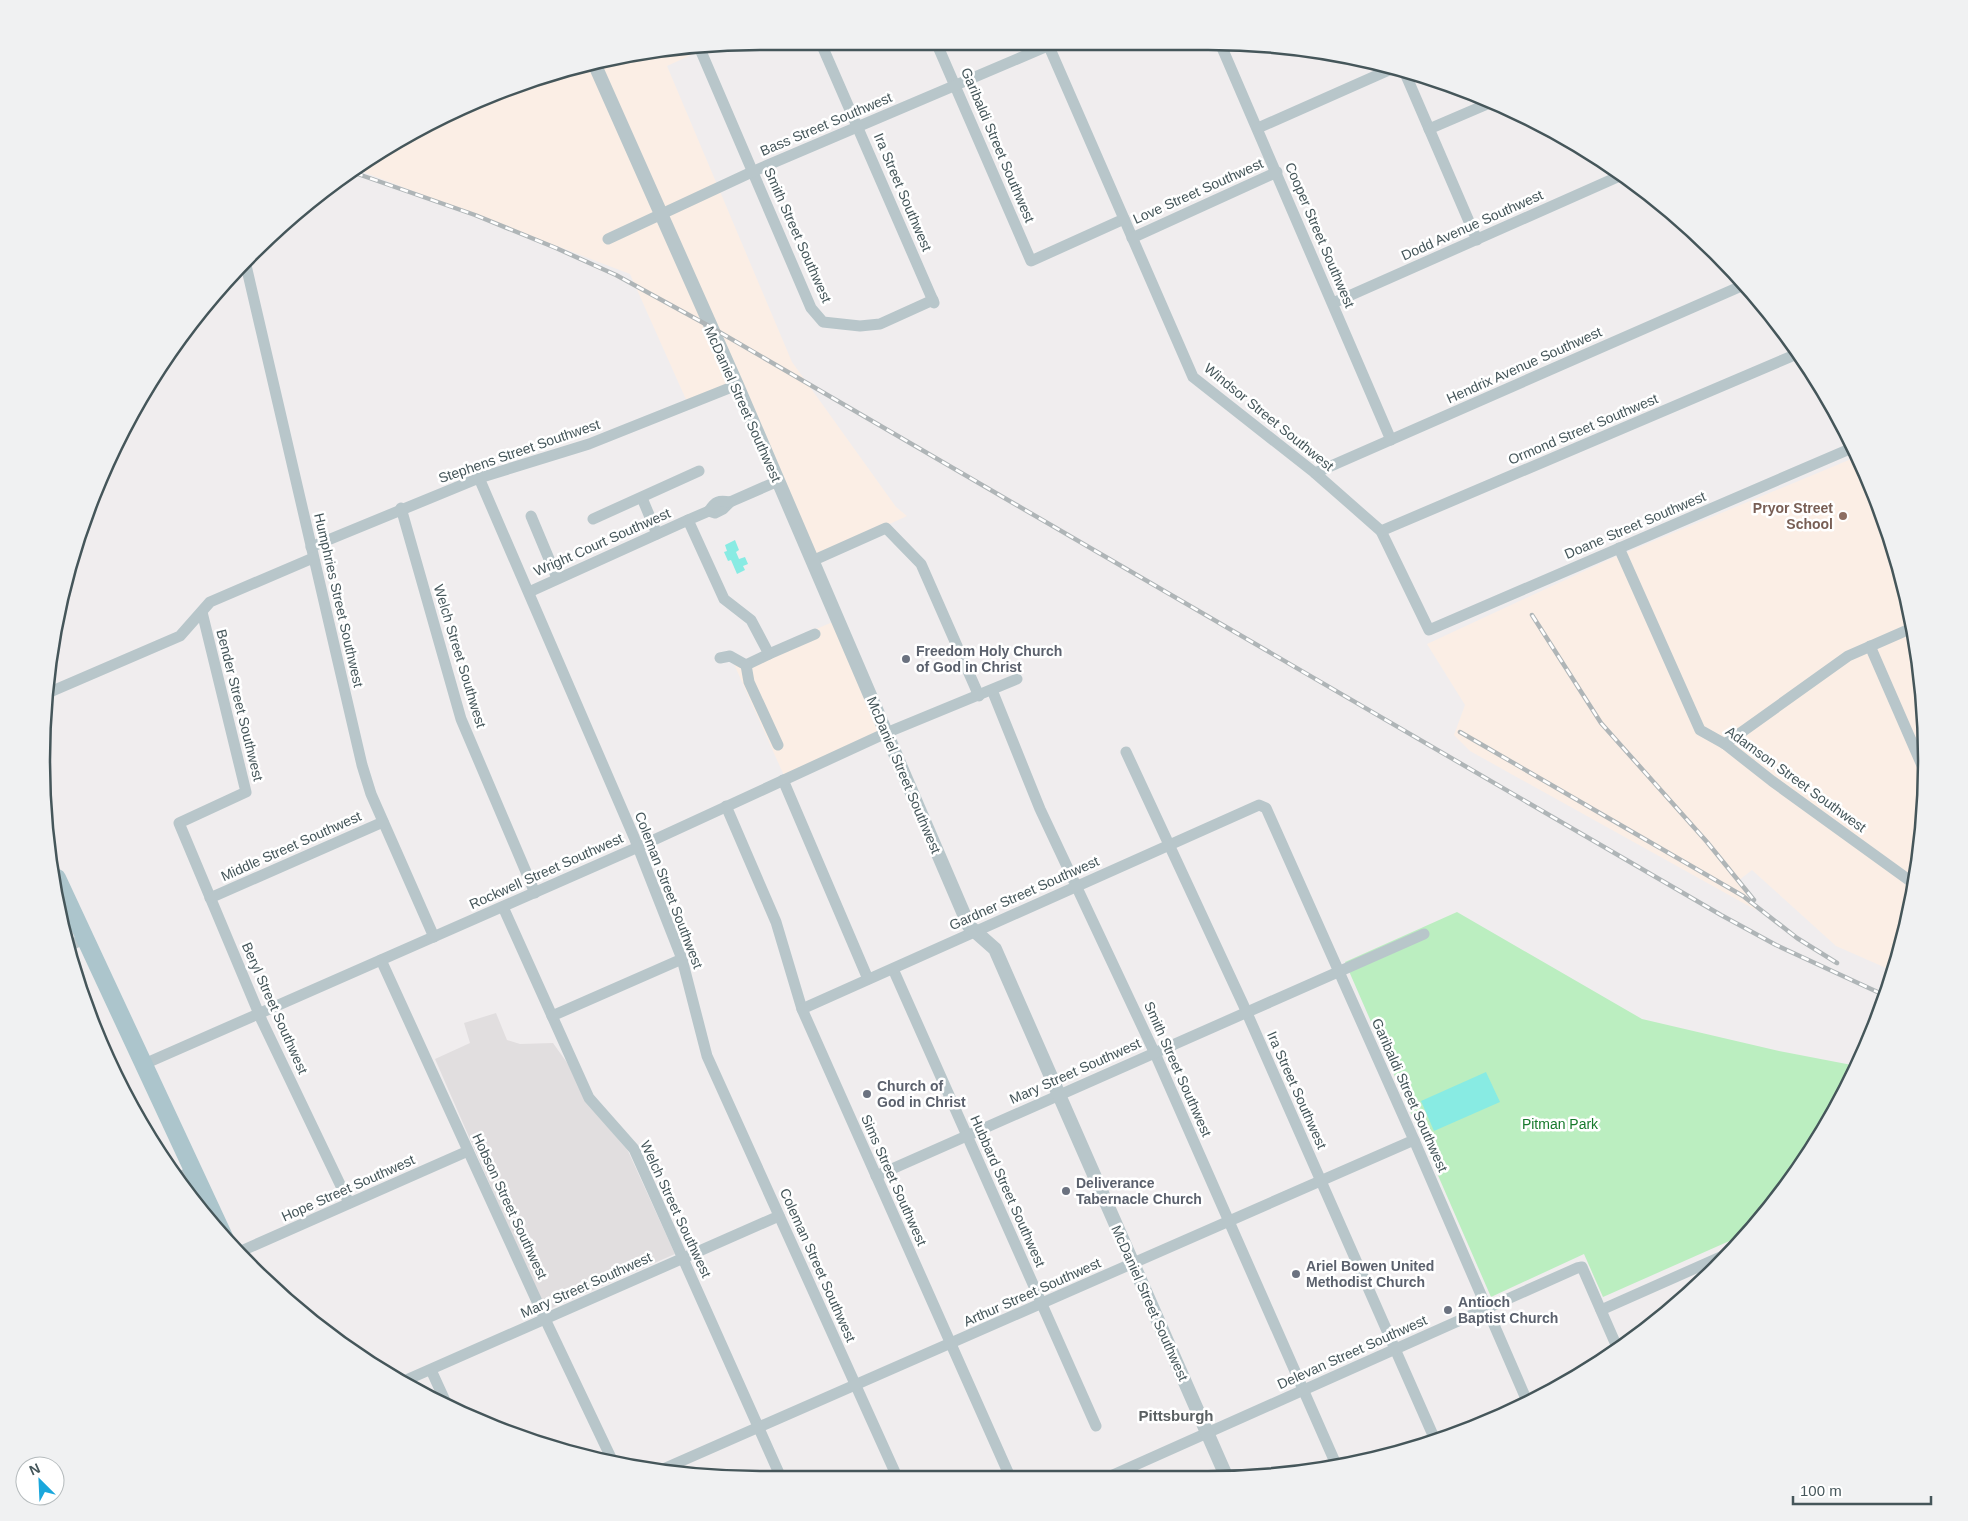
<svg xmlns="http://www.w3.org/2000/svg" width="1968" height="1521" font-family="Helvetica,sans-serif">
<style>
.commercial{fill:#fbeee5}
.education{fill:#e1dedf}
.green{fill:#bbeec0}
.water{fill:#88ebe3}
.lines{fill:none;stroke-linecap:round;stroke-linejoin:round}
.minor{stroke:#b8c6ca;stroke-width:11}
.tertiary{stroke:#b8c6ca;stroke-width:14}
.primary{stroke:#acc5cc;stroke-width:18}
.rail-casing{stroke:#afb5b7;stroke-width:4.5}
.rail{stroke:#fff;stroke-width:2.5;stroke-dasharray:8;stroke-linecap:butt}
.education-dot{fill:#8d6e63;stroke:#fff;stroke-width:2}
.worship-dot{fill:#6b7280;stroke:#fff;stroke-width:2}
.labels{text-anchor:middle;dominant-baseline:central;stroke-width:5;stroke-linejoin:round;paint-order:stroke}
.street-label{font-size:14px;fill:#45565a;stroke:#fff}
.education-label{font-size:14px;font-weight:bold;fill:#785e54;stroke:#fff;text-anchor:end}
.worship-label{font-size:14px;font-weight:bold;fill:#5b616d;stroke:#fff;text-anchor:start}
.park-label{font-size:14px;fill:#177a2c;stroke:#fff}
.neighbourhood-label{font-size:15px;font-weight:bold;fill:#5a6062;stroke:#fff}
.rim{fill:none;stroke:#45565a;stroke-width:2.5}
</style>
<rect width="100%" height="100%" fill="#f0edee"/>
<!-- commercial -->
<g class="commercial">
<polygon points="704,49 667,66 792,362 896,507 907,516 808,561 737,390 688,404 630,274 358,170 401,138 574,66"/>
<polygon points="1856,457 1888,529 1921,666 1925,807 1902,946 1893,971 1836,946 1752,870 1738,881 1756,910 1470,751 1454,735 1465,705 1427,644 1608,560"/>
<polygon points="835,621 885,735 786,780 734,664"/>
</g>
<!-- education -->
<polygon class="education" points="496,1013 507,1040 520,1044 553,1043 568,1064 585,1100 628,1151 675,1254 545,1311 435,1059 470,1043 464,1023"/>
<!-- green -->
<polygon class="green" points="1457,912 1642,1019 1779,1051 1857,1066 1853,1078 1778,1198 1743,1235 1603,1297 1584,1254 1491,1297 1345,962"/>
<!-- water -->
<g class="water">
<polygon points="735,540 739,550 736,552 739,559 745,557 748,564 743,566 745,570 737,574 731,560 728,561 724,552 727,551 725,545"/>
<polygon points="1486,1072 1500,1102 1434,1131 1421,1101"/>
</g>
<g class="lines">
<!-- minor -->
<g class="minor">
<polyline points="820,41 934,303"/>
<polyline points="936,42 1031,261 1124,219"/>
<polyline points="1047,42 1193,377 1315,473 1381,531 1429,630 1852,448"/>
<polyline points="1220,43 1391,440"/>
<polyline points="700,49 811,308 823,322 860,326 880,324 933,300"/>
<polyline points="1405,73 1477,240"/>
<polyline points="1258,128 1389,70"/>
<polyline points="1429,129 1492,102"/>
<polyline points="1132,238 1277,172"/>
<polyline points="608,239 754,171 1057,42"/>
<polyline points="245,261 362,765 371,794 434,937"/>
<polyline points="1333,303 1622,175"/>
<polyline points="1315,473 1746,284"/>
<polyline points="479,478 634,837 682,959 707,1056 898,1479"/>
<polyline points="642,498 657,534"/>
<polyline points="401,508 461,719 535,893"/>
<polyline points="709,511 715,513 723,509 730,502 778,481"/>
<path d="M 709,511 C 715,501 719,500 730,502"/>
<polyline points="531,516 557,578"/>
<polyline points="593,519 699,471"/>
<polyline points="688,520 709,511"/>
<polyline points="1381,531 1797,354"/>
<polyline points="311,547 479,478 589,444 737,385"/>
<polyline points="1619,548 1700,730 1725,744 1772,781 1913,883"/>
<polyline points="812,561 886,528 921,564 979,696"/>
<polyline points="529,592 688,520 724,599 751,620 769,654 746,665 730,656 720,658"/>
<polyline points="202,612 246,792 179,823 262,1021 349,1203"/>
<polyline points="1870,646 1924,770"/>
<polyline points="769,654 815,634"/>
<polyline points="746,665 749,682 778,745"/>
<polyline points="992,690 1040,809 1157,1058 1335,1462"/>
<polyline points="50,692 180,636 210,602 313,558"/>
<polyline points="1725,744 1848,656 1912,628"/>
<polyline points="1126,752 1243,1004 1436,1442"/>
<polyline points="783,780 868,979"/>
<polyline points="726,806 776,922 802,1009 1011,1479"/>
<polyline points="210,898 383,822"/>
<polyline points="503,907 589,1098 634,1149 782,1480"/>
<polyline points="66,947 84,939"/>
<polyline points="381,960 545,1319 614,1464"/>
<polyline points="893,969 1096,1426"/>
<polyline points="802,1009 1259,805 1266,808 1414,1140 1527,1401"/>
<polyline points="552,1016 682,959"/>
<polyline points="142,1065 645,844 886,733 1017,679"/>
<polyline points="876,1176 1424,934"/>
<polyline points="179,1177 193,1171"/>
<polyline points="239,1252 468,1151"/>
<polyline points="1601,1310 1725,1255"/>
<polyline points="431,1370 447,1405"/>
<polyline points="404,1381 779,1216"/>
<polyline points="661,1470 1414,1140"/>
<polyline points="1104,1479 1577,1268 1582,1267 1617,1347"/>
</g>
<!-- tertiary -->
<polyline class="tertiary" points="594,63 737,385 969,926 995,949 1227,1478"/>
<!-- primary -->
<polyline class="primary" points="57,878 225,1239"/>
<defs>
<g id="rail">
<polyline points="355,173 475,215 556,248 616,275 709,326 1721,915 1776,945 1884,995"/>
<polyline points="1532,615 1601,723 1707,842 1754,900"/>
<polyline points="1460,732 1743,896 1797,938 1837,963"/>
</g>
</defs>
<!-- rail casing -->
<use href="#rail" class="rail-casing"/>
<!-- rail -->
<use href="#rail" class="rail"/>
</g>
<!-- markers -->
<circle class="education-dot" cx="1843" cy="516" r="5"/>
<g class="worship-dot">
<circle cx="906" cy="659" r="5"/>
<circle cx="867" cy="1094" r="5"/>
<circle cx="1066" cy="1191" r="5"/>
<circle cx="1296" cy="1274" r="5"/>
<circle cx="1448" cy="1310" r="5"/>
</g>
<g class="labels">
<!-- street labels -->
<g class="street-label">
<text transform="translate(826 124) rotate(-23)">Bass Street Southwest</text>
<text transform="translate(998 145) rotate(67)">Garibaldi Street Southwest</text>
<text transform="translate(1198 191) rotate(-24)">Love Street Southwest</text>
<text transform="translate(903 192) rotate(67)">Ira Street Southwest</text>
<text transform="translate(1472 225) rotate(-24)">Dodd Avenue Southwest</text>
<text transform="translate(798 235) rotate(66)">Smith Street Southwest</text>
<text transform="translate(1320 235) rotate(67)">Cooper Street Southwest</text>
<text transform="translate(1524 365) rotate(-24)">Hendrix Avenue Southwest</text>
<text transform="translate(743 404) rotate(66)">McDaniel Street Southwest</text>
<text transform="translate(1269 417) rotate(39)">Windsor Street Southwest</text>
<text transform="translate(1583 429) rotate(-23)">Ormond Street Southwest</text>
<text transform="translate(519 451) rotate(-19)">Stephens Street Southwest</text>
<text transform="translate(1635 525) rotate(-23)">Doane Street Southwest</text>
<text transform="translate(602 542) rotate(-24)">Wright Court Southwest</text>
<text transform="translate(339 600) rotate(77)">Humphries Street Southwest</text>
<text transform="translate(460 656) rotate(73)">Welch Street Southwest</text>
<text transform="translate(240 705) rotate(76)">Bender Street Southwest</text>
<text transform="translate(904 775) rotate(67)">McDaniel Street Southwest</text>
<text transform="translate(1796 779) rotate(36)">Adamson Street Southwest</text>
<text transform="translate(291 846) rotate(-24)">Middle Street Southwest</text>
<text transform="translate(546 871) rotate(-24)">Rockwell Street Southwest</text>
<text transform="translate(669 890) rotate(69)">Coleman Street Southwest</text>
<text transform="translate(1024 893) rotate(-24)">Gardner Street Southwest</text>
<text transform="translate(275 1008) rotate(66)">Beryl Street Southwest</text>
<text transform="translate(1178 1069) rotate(66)">Smith Street Southwest</text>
<text transform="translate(1075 1071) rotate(-24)">Mary Street Southwest</text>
<text transform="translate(1297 1090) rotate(66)">Ira Street Southwest</text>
<text transform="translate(1410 1095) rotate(66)">Garibaldi Street Southwest</text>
<text transform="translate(894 1180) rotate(66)">Sims Street Southwest</text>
<text transform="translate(348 1188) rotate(-24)">Hope Street Southwest</text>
<text transform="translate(1008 1191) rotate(66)">Hubbard Street Southwest</text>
<text transform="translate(510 1206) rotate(65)">Hobson Street Southwest</text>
<text transform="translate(676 1209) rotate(65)">Welch Street Southwest</text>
<text transform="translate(818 1265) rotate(66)">Coleman Street Southwest</text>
<text transform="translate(586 1285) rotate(-24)">Mary Street Southwest</text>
<text transform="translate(1032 1292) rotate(-24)">Arthur Street Southwest</text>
<text transform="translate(1150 1303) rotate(66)">McDaniel Street Southwest</text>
<text transform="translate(1352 1352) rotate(-24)">Delevan Street Southwest</text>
</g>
<!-- education labels -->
<g class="education-label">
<text x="1833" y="508">Pryor Street<tspan x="1833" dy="16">School</tspan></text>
</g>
<!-- worship labels -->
<g class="worship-label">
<text x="916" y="651">Freedom Holy Church<tspan x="916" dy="16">of God in Christ</tspan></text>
<text x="877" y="1086">Church of<tspan x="877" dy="16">God in Christ</tspan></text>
<text x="1076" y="1183">Deliverance<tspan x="1076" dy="16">Tabernacle Church</tspan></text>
<text x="1306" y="1266">Ariel Bowen United<tspan x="1306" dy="16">Methodist Church</tspan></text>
<text x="1458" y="1302">Antioch<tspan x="1458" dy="16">Baptist Church</tspan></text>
</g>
<!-- park labels -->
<g class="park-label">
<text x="1560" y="1124">Pitman Park</text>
</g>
<!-- neighbourhood labels -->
<g class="neighbourhood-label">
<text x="1176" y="1415">Pittsburgh</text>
</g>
</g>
<!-- crop -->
<path d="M0 0H1968V1521H0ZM760 50H1208A710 710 0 0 1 1918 760V761A710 710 0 0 1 1208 1471H760A710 710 0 0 1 50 761V760A710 710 0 0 1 760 50Z" fill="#f0f1f2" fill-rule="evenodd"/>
<path class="rim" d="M760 50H1208A710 710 0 0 1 1918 760V761A710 710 0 0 1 1208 1471H760A710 710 0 0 1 50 761V760A710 710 0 0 1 760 50Z"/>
<!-- north arrow -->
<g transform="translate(40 1481) rotate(336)"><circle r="24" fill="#ffffff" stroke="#b5bbbd"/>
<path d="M0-4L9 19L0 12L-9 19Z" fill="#1aa7dc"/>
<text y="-8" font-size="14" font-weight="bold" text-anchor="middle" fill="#45565a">N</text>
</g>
<!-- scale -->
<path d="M1793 1496v8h138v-8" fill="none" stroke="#45565a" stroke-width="2.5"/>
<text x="1800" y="1496" font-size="15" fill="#45565a" stroke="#ffffff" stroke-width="4" paint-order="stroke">100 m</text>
</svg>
